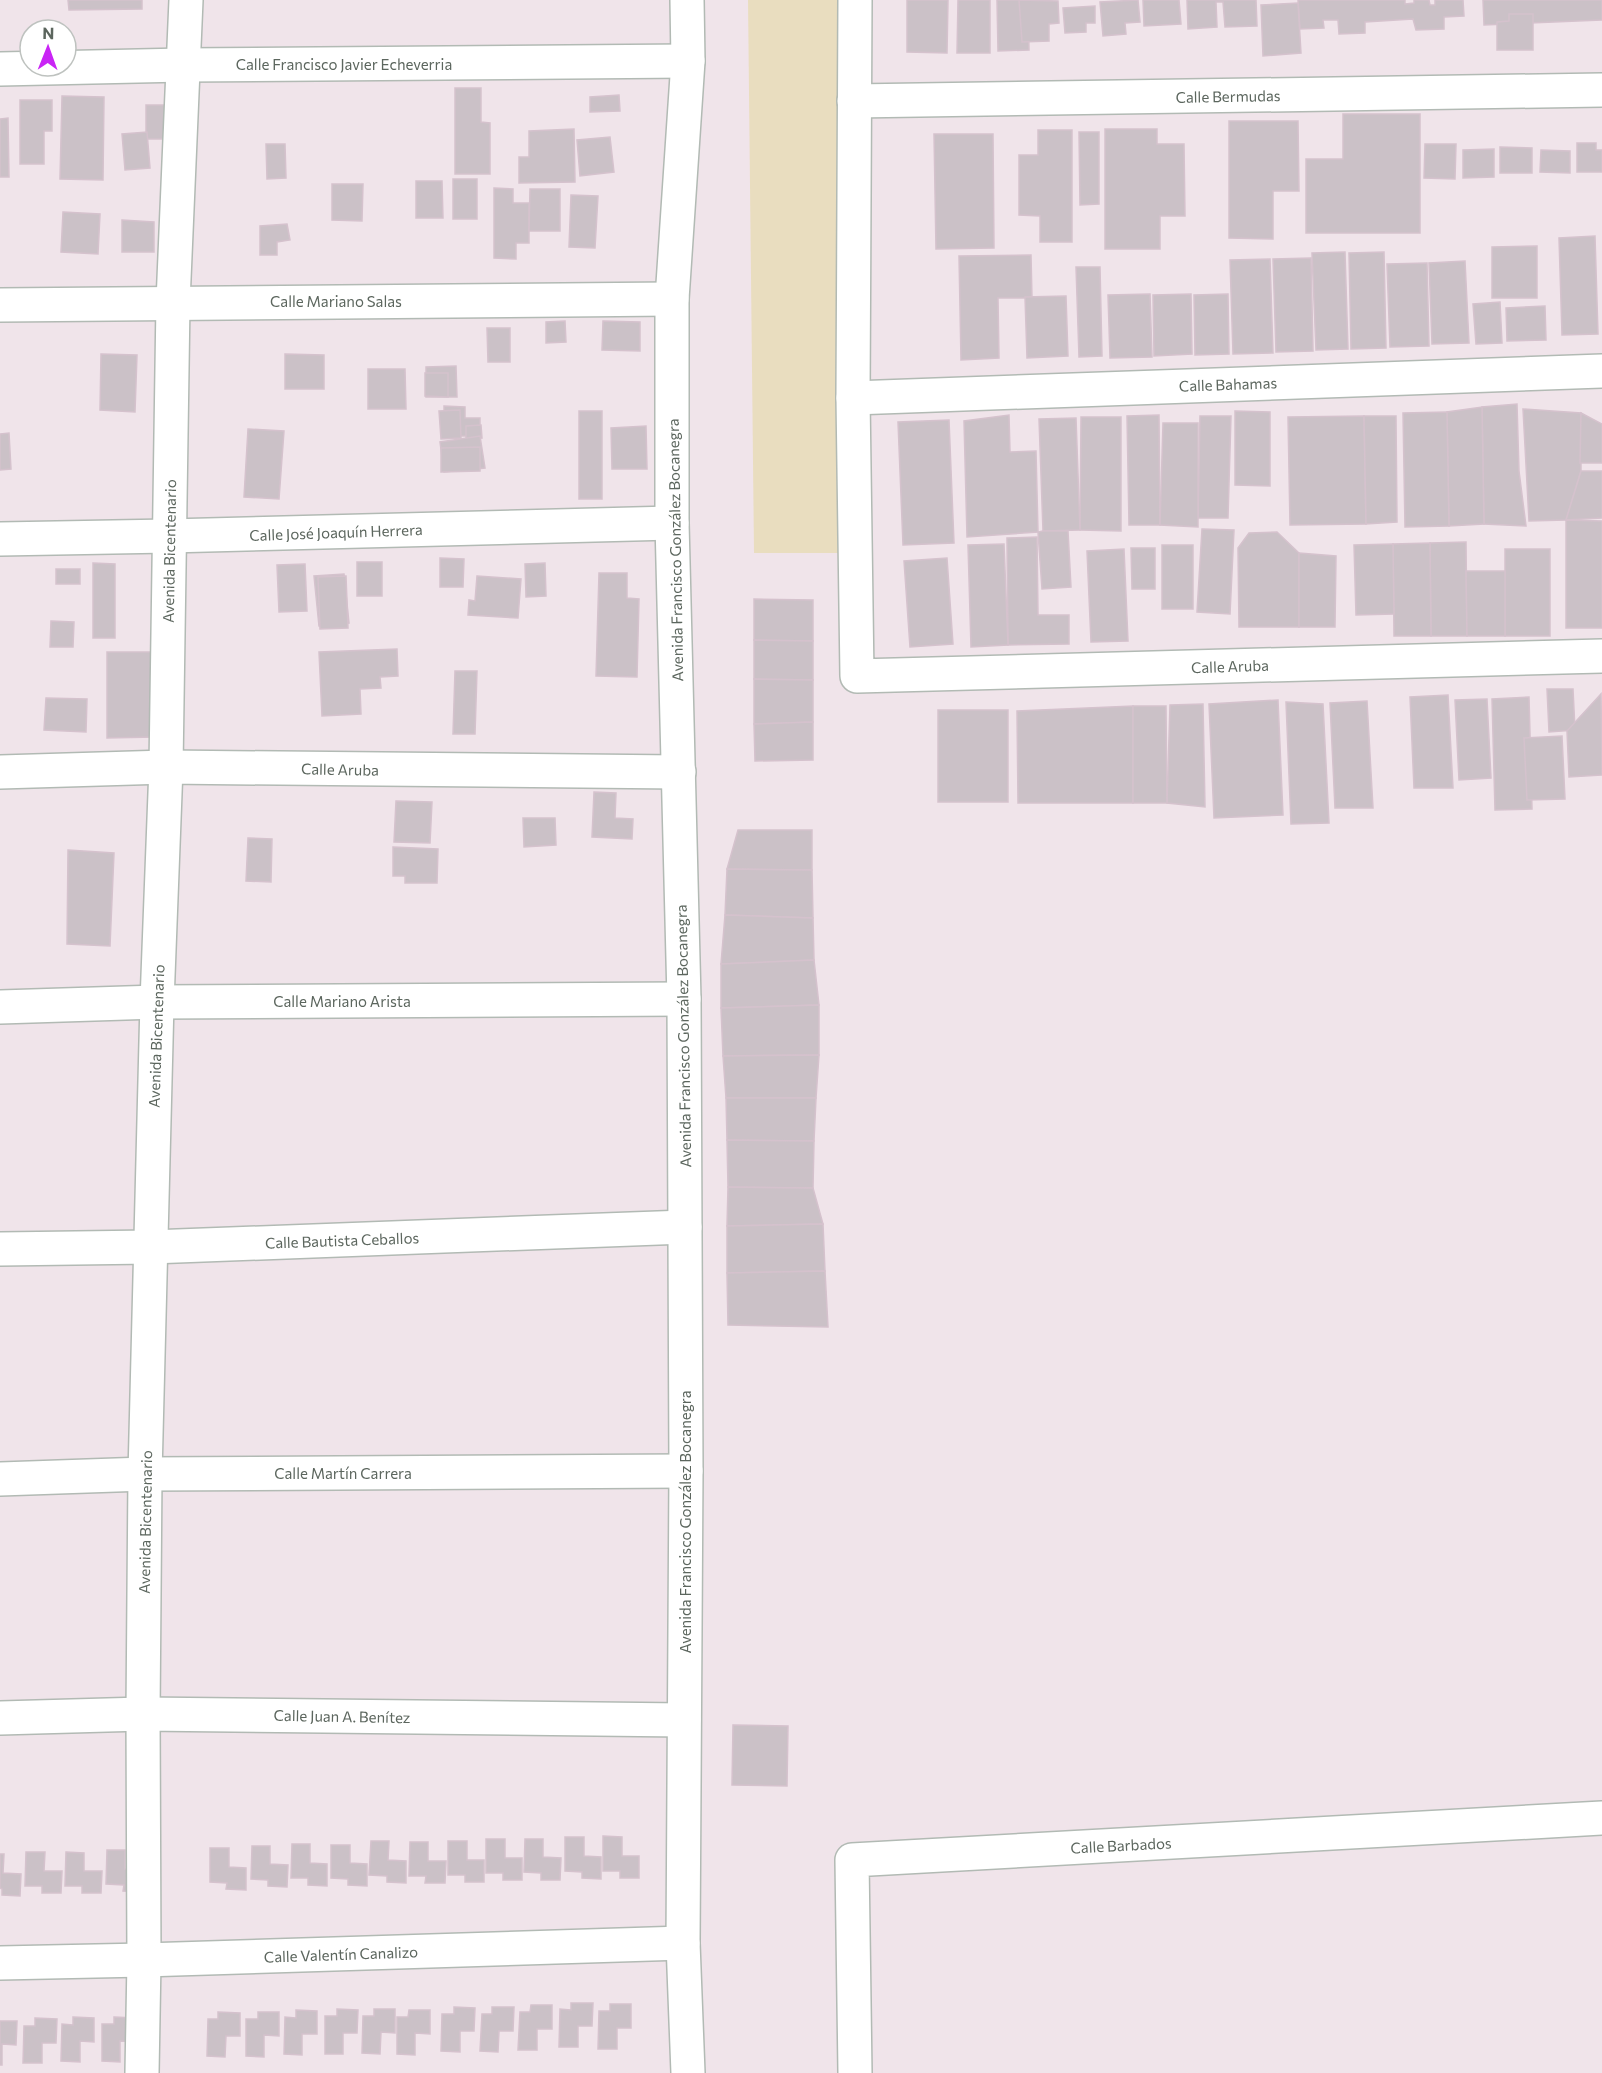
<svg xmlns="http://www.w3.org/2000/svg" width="1602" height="2073" font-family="Commissioner,sans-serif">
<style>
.green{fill:#e9ddbf}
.building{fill:#cbc1c7;stroke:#d5c2cd;stroke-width:1.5}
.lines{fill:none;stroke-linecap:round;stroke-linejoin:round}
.minor-casing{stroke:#b2bab4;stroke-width:36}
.tertiary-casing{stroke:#b2bab4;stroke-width:36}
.minor{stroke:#fff;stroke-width:33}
.tertiary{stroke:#fff;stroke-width:33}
.labels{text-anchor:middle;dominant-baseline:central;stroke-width:4.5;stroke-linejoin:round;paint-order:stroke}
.street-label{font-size:15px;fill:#5c665e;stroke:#fff}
</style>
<rect width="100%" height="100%" fill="#f0e4ea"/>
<!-- green -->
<polygon class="green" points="748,0 871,0 870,553 754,553"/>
<!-- building -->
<g class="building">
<polygon points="68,0 142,0 142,9 69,10"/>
<polygon points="907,0 948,0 947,53 907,52"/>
<polygon points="958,0 990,0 990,53 957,53"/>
<polygon points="997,0 1028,0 1029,50 998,51"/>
<polygon points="1019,0 1058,1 1059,23 1049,24 1049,41 1022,42"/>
<polygon points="1138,0 1140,22 1125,23 1126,34 1103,36 1100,2"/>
<polygon points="1143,0 1179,0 1181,24 1144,26"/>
<polygon points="1187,0 1256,0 1257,26 1225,27 1223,2 1216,2 1217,27 1188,29"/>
<polygon points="1298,0 1405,0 1405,4 1414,3 1414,0 1429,0 1430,5 1435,5 1435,0 1463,0 1464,16 1444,17 1444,29 1416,30 1413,19 1365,22 1365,33 1339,34 1338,20 1323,20 1324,28 1300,29"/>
<polygon points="1483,0 1602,0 1602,20 1484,25"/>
<polygon points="1298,3 1301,53 1263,56 1261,5"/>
<polygon points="1095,6 1095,23 1086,23 1086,32 1065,33 1063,8"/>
<polygon points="1509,14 1533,14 1533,50 1497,50 1497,22 1509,21"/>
<polygon points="455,88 481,88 481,122 490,123 490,174 455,174"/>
<polygon points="619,95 620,111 590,112 590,97"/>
<polygon points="62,96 104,97 103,180 60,179"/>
<polygon points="20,100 52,100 52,131 44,131 44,164 20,164"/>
<rect x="146" y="105" width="30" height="34"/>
<polygon points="1343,114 1420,114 1420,233 1306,233 1306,159 1343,159"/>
<polygon points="8,118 9,177 0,177 0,119"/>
<polygon points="1229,121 1298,121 1299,191 1273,191 1273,239 1229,238"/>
<polygon points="574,129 575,182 519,183 519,157 529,157 529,131"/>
<polygon points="1105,129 1157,129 1157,144 1184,144 1185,216 1160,216 1160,249 1105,249"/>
<polygon points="1038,130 1072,130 1072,242 1040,242 1040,216 1019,215 1019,155 1038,155"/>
<polygon points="147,132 150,168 125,170 122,134"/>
<polygon points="1079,132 1099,132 1099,204 1080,205"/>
<polygon points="934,134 993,134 994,248 936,249"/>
<polygon points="610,137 614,172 580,176 577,140"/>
<polygon points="1577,143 1596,143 1596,150 1602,150 1602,172 1577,172"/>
<polygon points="266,144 285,144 286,178 267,179"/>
<polygon points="1425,144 1456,144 1455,179 1424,178"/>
<polygon points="1500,147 1532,148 1532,173 1500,173"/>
<polygon points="1494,149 1494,177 1463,178 1463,150"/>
<polygon points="1541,150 1570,151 1570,173 1540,172"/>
<rect x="453" y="179" width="24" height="40"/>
<polygon points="416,181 442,181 443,218 416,218"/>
<polygon points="332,184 363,184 362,221 332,220"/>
<polygon points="494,188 513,189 513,203 529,203 529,243 516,243 516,259 494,258"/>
<polygon points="530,189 560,189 560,231 529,231"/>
<polygon points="571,195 598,196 595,248 569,247"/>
<polygon points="63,212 100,214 98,254 61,252"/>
<polygon points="122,220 154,222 154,252 122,252"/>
<polygon points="287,224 290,240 277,242 277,255 260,255 260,226"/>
<polygon points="1595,236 1598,334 1562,335 1559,238"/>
<polygon points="1537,246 1537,298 1492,298 1492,247"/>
<polygon points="1345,252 1348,349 1316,350 1312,253"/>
<polygon points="1384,252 1386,348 1351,349 1349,253"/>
<polygon points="1031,255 1032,298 998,298 999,358 961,360 959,256"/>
<polygon points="1311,258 1313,351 1276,352 1273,259"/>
<polygon points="1270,259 1273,353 1233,354 1230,260"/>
<polygon points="1465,261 1469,343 1432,344 1429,263"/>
<polygon points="1427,263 1429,346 1390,347 1387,264"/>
<polygon points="1076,267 1100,267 1102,356 1079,357"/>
<polygon points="1150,294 1152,357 1110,358 1108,295"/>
<polygon points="1191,294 1192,354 1154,356 1153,295"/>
<polygon points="1228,294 1229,354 1195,355 1194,295"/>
<polygon points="1066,296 1068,356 1027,358 1025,297"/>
<polygon points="1500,302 1502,343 1476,344 1473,304"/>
<polygon points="1545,306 1546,340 1507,341 1506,308"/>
<polygon points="565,321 566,342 546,343 546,322"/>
<polygon points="603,321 640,322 640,351 602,350"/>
<polygon points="487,328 510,328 510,362 488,362"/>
<polygon points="101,354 137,355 135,412 100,410"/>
<polygon points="285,354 324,355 324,389 285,389"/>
<polygon points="456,366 457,397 426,397 426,367"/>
<polygon points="368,369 405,369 406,409 368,409"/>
<polygon points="425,373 448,373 448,397 425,396"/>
<polygon points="1517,404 1519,471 1526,526 1484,524 1482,407"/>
<polygon points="444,406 465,407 465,418 480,418 480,436 444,436"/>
<polygon points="1482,407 1484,524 1449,526 1447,412"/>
<polygon points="1523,409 1581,413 1581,471 1566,520 1529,521"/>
<polygon points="460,410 461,438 441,439 439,411"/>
<rect x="579" y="411" width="23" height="88"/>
<polygon points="1235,411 1270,412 1270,486 1235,485"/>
<polygon points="1447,412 1449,526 1405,527 1403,413"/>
<polygon points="1581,413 1602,424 1602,463 1580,463"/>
<polygon points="1009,415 1010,452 1036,451 1038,532 967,537 964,421"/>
<polygon points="1159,415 1160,525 1129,525 1127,416"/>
<polygon points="1200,416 1231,416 1228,518 1198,518"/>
<polygon points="1364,416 1366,524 1290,525 1288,417"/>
<polygon points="1364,416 1396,416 1397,522 1366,524"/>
<polygon points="1081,417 1121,417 1121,531 1080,530"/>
<polygon points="1076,418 1080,530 1043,531 1039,419"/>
<polygon points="949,420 954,543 903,545 898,422"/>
<polygon points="1163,423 1198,423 1198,527 1160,525"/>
<polygon points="481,425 482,438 466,439 466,426"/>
<polygon points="646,426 647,469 612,469 611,428"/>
<polygon points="248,429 284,431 279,499 244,497"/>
<polygon points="9,433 11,469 0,470 0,434"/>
<polygon points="480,436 485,468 444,472 440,442"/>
<polygon points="480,447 480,471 441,472 441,448"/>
<polygon points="1581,471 1602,471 1602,518 1566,520"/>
<polygon points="1566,520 1602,521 1602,628 1566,628"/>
<polygon points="1202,529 1234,530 1230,614 1197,612"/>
<polygon points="1043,531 1068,531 1071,587 1042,589 1038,532"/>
<polygon points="1277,532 1299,553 1299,627 1239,627 1238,548 1249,533"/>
<polygon points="1037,537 1038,615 1069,615 1069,644 1008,645 1007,538"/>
<polygon points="1466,542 1467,636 1431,636 1430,543"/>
<polygon points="1430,543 1431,636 1394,636 1393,544"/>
<polygon points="1004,544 1008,645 971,647 968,545"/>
<polygon points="1393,544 1394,614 1356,615 1354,545"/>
<rect x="1162" y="545" width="31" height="64"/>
<polygon points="1131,548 1155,548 1155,589 1132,589"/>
<polygon points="1124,549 1128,641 1091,642 1087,551"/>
<rect x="1505" y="549" width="45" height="87"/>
<polygon points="1299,553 1336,556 1335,627 1299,627"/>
<polygon points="440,558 464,559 463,587 440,587"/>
<polygon points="947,558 953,644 910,647 904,561"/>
<rect x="357" y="562" width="25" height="34"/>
<polygon points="93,563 115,564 115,638 93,638"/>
<polygon points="545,563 546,596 526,597 525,564"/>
<polygon points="305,564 307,611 279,612 277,565"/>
<rect x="56" y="569" width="24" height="15"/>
<polygon points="1466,571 1505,571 1505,636 1467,636"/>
<polygon points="599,573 627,573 627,598 639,599 637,677 596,676"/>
<polygon points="344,574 349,623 319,626 314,576"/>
<polygon points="346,576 348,628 320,629 318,577"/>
<polygon points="477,576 521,579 518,618 468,615 469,600 475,601"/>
<polygon points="754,599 813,600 813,641 754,640"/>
<polygon points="51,621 74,622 73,647 50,647"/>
<polygon points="754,640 813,641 813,680 754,679"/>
<polygon points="397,649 398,676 380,677 381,688 360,689 361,714 322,716 319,652"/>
<polygon points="107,652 154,652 155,737 107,738"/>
<polygon points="455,671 477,671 475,734 453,734"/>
<polygon points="754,679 813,680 813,722 754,724"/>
<polygon points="1547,689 1573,689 1575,730 1549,732"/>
<polygon points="1601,694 1602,775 1569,777 1567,731"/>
<polygon points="1448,695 1453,788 1414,788 1410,697"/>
<polygon points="1529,697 1532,809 1495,810 1492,699"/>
<polygon points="46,698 87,699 86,732 44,730"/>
<polygon points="1487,699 1491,778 1459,780 1455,700"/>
<polygon points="1278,700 1283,815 1214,818 1209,704"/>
<polygon points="1367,701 1373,808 1335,808 1330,703"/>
<polygon points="1286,702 1323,704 1329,823 1291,824"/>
<polygon points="1203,704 1205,807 1167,803 1170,705"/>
<polygon points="1133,706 1133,803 1018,803 1017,711"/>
<polygon points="1133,706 1166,706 1167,803 1133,803"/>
<rect x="938" y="710" width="70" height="92"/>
<polygon points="813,722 813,760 755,761 754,724"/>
<polygon points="1562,736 1565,799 1527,800 1524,738"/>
<polygon points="594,792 616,793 615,818 633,819 632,839 592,837"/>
<polygon points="396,801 432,802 430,843 394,842"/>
<polygon points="523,818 555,818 556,845 524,847"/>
<polygon points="738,830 812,830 812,870 727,869"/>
<polygon points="248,838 272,839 271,882 246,881"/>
<polygon points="393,847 438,849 437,883 405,883 405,876 393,876"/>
<polygon points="68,850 114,853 110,946 67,944"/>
<polygon points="727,869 812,870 813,918 725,915"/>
<polygon points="725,915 813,918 814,960 721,964"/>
<polygon points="814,960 819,1005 721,1008 721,964"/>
<polygon points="819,1005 819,1055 723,1056 721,1008"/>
<polygon points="819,1055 816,1098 726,1098 723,1056"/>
<polygon points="726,1098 816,1098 814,1141 727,1140"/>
<polygon points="727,1140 814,1141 813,1188 728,1187"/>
<polygon points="728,1187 813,1188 823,1224 727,1226"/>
<polygon points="823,1224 825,1271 727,1273 727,1226"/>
<polygon points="825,1271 828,1327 728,1325 727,1273"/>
<polygon points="733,1725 788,1726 787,1786 732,1785"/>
<polygon points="603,1836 622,1837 622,1856 639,1856 639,1878 620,1878 620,1871 603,1871"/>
<polygon points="565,1837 584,1837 584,1856 601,1857 601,1879 582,1878 582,1872 565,1871"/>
<polygon points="486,1839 505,1839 505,1858 522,1858 522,1880 503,1880 503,1873 486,1873"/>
<polygon points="525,1839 543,1839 543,1857 561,1858 560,1880 541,1880 541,1873 524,1872"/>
<polygon points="371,1841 389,1841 388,1860 406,1861 406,1883 387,1882 387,1876 369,1875"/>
<polygon points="448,1841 467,1841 467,1860 484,1860 484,1882 465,1882 465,1875 448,1875"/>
<polygon points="410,1842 428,1842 428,1861 446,1861 445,1883 425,1883 426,1876 409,1876"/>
<polygon points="292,1844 310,1844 310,1863 327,1864 327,1886 308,1885 308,1878 291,1878"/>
<polygon points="331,1845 350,1845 350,1863 367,1864 367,1886 348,1885 348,1879 331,1878"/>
<polygon points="252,1846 270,1846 270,1864 288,1865 287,1887 268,1886 268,1880 251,1879"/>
<polygon points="210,1848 229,1848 229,1867 246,1868 246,1890 226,1889 227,1883 210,1882"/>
<polygon points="107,1850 125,1850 125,1869 143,1870 142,1892 123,1891 124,1885 106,1884"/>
<polygon points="26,1852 45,1852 44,1871 62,1871 61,1893 42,1893 42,1886 25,1886"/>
<polygon points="66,1852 84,1853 84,1871 102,1871 101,1893 82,1893 82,1886 65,1886"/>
<polygon points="0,1854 4,1854 3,1873 21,1874 20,1896 2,1895 2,1889 0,1888"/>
<polygon points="571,2003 593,2003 592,2026 578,2026 578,2047 559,2047 560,2009 571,2010"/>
<polygon points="610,2004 631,2004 631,2028 617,2028 617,2049 598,2049 599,2011 610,2011"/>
<polygon points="531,2005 552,2005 552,2029 537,2029 537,2050 518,2050 520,2012 530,2012"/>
<polygon points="454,2007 475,2008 474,2031 460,2031 460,2052 441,2051 442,2014 454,2014"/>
<polygon points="492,2007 514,2007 513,2031 499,2031 498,2052 480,2051 482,2014 492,2014"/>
<polygon points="337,2009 358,2010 357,2033 343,2033 343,2054 325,2054 325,2016 337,2016"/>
<polygon points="374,2009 395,2009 395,2033 381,2032 380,2054 362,2053 363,2016 374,2016"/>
<polygon points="296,2010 317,2011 317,2034 302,2034 302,2055 284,2054 285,2017 296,2018"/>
<polygon points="409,2010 430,2010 430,2034 415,2033 415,2055 397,2054 397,2017 408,2017"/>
<polygon points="218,2012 240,2013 240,2036 226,2036 225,2057 207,2056 208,2019 218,2019"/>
<polygon points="258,2012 279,2012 279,2036 264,2035 264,2057 246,2056 246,2019 258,2019"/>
<polygon points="73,2017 94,2018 94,2042 80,2041 80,2062 61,2061 62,2024 73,2025"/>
<polygon points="114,2017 135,2018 134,2042 120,2041 120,2062 102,2061 102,2024 114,2024"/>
<polygon points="35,2018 57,2019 56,2043 42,2043 42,2063 23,2063 24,2026 35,2026"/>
<polygon points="0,2021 17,2021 16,2045 2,2044 2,2065 0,2065"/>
</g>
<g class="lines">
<defs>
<g id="minor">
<polyline points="687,0 688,61 672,299 672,523 684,999 686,1471 683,1943 688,2073"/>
<polyline points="855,0 853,398 857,676 1602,656"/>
<polyline points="0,69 184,65 688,61"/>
<polyline points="854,101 1602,90"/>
<polyline points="0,305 672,299"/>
<polyline points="853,398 1602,371"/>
<polyline points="0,539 169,536 672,523"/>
<polyline points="0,772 166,767 679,772"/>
<polyline points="0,1007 157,1002 684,999"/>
<polyline points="0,1249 151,1247 685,1227"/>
<polyline points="0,1479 145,1474 686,1471"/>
<polyline points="0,1718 143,1714 684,1720"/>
<polyline points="0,1963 144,1960 683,1943"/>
<polyline points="855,2073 852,1860 1602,1818"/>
</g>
<polyline id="tertiary" points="142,2073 144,1960 143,1714 145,1474 157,1002 166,767 173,302 186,0"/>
</defs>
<!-- minor casing -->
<use href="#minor" class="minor-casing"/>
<!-- tertiary casing -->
<use href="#tertiary" class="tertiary-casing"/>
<!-- minor -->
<use href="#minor" class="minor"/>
<!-- tertiary -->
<use href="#tertiary" class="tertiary"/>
</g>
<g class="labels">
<!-- street labels -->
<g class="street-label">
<text x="344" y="64">Calle Francisco Javier Echeverria</text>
<text transform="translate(1228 96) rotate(-1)">Calle Bermudas</text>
<text x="336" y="301">Calle Mariano Salas</text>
<text transform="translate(1228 384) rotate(-2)">Calle Bahamas</text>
<text transform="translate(336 532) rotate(-2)">Calle José Joaquín Herrera</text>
<text transform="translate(675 550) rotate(-91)">Avenida Francisco González Bocanegra</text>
<text transform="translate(169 551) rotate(-89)">Avenida Bicentenario</text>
<text transform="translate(1230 666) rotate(-2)">Calle Aruba</text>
<text transform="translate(340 769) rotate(1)">Calle Aruba</text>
<text x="342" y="1001">Calle Mariano Arista</text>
<text transform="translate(156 1036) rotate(-88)">Avenida Bicentenario</text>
<text transform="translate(683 1036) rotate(-91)">Avenida Francisco González Bocanegra</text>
<text transform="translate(342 1240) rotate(-2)">Calle Bautista Ceballos</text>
<text x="343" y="1473">Calle Martín Carrera</text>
<text transform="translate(145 1522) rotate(-89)">Avenida Bicentenario</text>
<text transform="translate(685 1522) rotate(-90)">Avenida Francisco González Bocanegra</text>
<text transform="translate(342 1716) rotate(1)">Calle Juan A. Benítez</text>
<text transform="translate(1121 1845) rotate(-3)">Calle Barbados</text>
<text transform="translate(341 1954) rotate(-2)">Calle Valentín Canalizo</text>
</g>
</g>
<!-- north arrow -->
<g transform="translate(48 48) rotate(1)"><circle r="28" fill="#ffffff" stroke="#bec2bf" stroke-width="1.5"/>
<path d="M0-4.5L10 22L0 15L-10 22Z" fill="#c924f5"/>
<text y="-9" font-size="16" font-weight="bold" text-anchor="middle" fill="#5c665e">N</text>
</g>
</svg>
